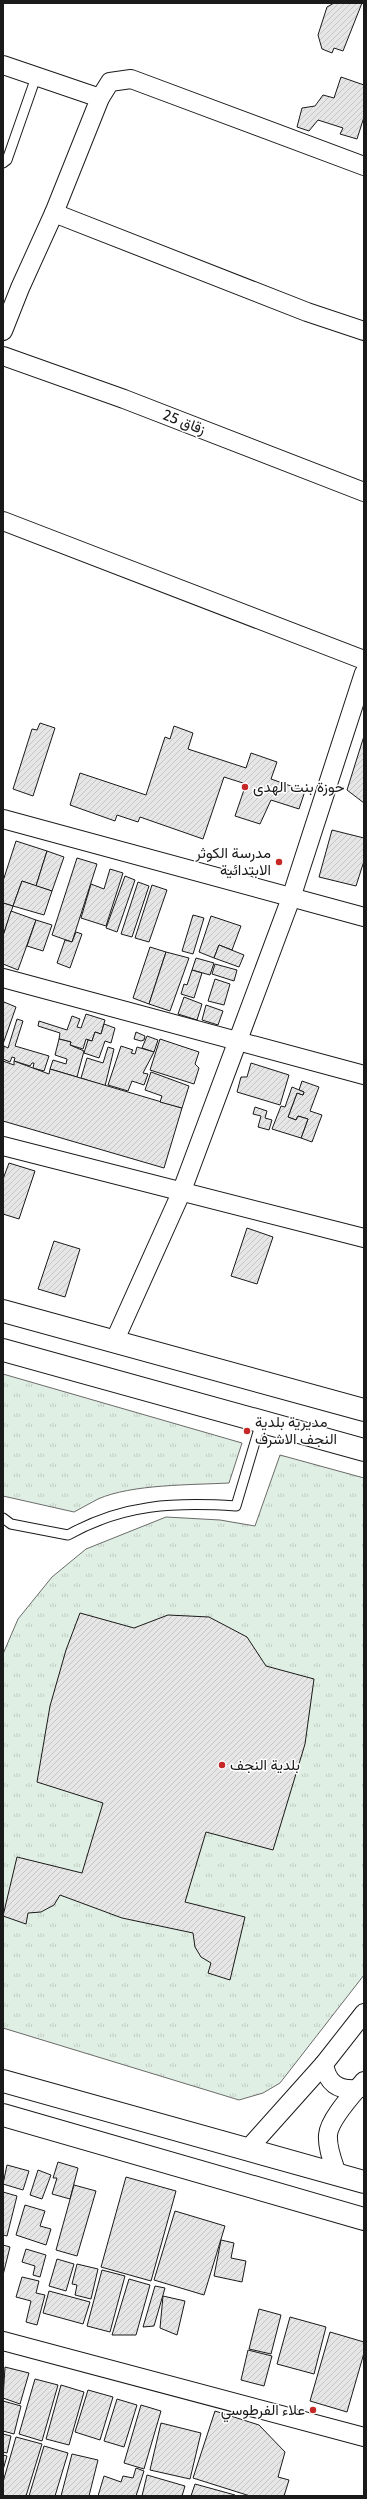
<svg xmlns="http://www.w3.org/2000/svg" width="367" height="2499" font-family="Cabin,Vazirmatn,sans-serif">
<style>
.grass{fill:url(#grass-tufts);stroke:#6a6a6a}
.building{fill:url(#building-hatch);stroke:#1a1a1a}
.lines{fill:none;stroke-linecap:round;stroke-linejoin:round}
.lane-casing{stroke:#1a1a1a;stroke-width:11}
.street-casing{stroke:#1a1a1a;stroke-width:20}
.secondary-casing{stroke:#1a1a1a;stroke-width:24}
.lane{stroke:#fff;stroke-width:9}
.street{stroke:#fff;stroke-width:18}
.secondary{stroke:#fff;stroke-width:22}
.poi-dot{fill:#c62828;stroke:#fff;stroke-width:1.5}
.labels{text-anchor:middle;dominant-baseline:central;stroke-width:3;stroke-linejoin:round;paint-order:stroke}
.street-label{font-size:15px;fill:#1a1a1a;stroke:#fff}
.poi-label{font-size:15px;fill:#1a1a1a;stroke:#fff;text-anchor:start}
</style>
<defs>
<pattern id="grass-tufts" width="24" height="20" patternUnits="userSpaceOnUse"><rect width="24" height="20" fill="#e0efe3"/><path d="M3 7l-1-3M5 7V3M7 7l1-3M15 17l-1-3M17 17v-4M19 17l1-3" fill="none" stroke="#c0ccc2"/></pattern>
<pattern id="building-hatch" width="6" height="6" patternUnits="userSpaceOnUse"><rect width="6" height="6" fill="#e6e6e6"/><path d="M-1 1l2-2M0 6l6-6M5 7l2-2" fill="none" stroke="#c5c5c5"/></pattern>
</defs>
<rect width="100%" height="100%" fill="#fff"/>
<!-- grass -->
<g class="grass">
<path d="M 3,1374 L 242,1443 L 229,1483 C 192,1485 132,1484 98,1499 C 90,1503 82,1508 74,1512 L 3,1496 Z"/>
<polygon points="280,1455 364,1478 364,1975 280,2083 263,2093 239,2100 3,2028 3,1654 18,1619 52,1577 86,1549 166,1517 220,1520 255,1526"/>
</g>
<!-- building -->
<g class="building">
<polygon points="362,3 343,51 334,48 332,53 322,49 318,35 327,7 334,3"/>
<polygon points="341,77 364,85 364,117 357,139 340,134 343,128 318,120 309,131 297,127 302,108 315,106 323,95 334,98"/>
<polygon points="40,723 55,728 33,796 13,789 32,729 37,730"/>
<polygon points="174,726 193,733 188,749 246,768 251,753 277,762 271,779 305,791 299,809 271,800 260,824 235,816 246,784 224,777 203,839 140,817 138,822 117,815 115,821 70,805 80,773 146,795 165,737 170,739"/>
<polygon points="364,736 364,803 347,790"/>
<polygon points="332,830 364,838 364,861 356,886 319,877"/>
<polygon points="16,841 47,851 36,886 22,881 13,906 3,903 3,881"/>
<polygon points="47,851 64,857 52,891 36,886"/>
<polygon points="77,858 97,864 72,942 52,935"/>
<polygon points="110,869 123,873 106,926 81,918 91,884 104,889"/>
<polygon points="125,876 135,880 117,932 106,928"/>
<polygon points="22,881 52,891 44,915 13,906"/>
<polygon points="138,882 149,886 132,937 121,934"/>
<polygon points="152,885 167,890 149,942 135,938"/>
<polygon points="3,903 13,906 3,936"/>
<polygon points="11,911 36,920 18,970 3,964 3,936"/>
<polygon points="193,915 204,918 193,954 182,951"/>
<polygon points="211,916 241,926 232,950 219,945 214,958 199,952"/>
<polygon points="36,920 52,925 43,951 27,946"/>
<polygon points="76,932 82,934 70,968 57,963 65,940 72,942"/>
<polygon points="219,945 244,955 239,967 214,958"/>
<polygon points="150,947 166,952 149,1004 133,998"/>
<polygon points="166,952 189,958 170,1011 149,1004"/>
<polygon points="196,958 214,963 210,975 192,970"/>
<polygon points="215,964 237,970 234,981 212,974"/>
<polygon points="192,970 202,973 194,998 181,994 184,984 187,985"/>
<polygon points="215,979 230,984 224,1005 208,1001"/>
<polygon points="184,997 202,1004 197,1020 178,1014"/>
<polygon points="4,1002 16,1007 3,1044 3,1004"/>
<polygon points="206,1005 223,1011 218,1025 202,1020"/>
<polygon points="86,1014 105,1020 101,1034 95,1032 92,1041 86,1039 83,1049 70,1045 71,1042 59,1039 60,1033 38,1026 39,1021 67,1030 72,1016 80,1019 77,1027 81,1028"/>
<polygon points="17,1019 23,1021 15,1046 49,1056 44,1071 33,1068 34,1063 32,1063 30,1066 14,1061 15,1058 12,1057 10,1062 3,1059 4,1046 8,1048"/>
<polygon points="104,1024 115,1028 111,1043 105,1041 99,1058 84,1053 88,1040 92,1041 95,1032 101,1034"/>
<polygon points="136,1032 145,1036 144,1040 141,1041 134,1039"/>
<polygon points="147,1036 158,1040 154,1052 142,1048"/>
<polygon points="59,1039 71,1042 70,1045 84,1051 77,1077 50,1069 53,1060 66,1064 67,1059 55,1055"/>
<polygon points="160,1039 199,1052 195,1064 199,1068 194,1084 150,1070"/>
<polygon points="121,1046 133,1050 131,1053 135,1054 137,1047 154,1052 143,1073 148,1074 144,1085 132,1081 128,1091 108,1085"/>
<polygon points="108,1047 114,1049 105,1086 81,1078 87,1058 103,1063"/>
<polygon points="3,1061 14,1065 14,1061 49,1074 50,1069 182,1108 164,1168 3,1121"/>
<polygon points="251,1063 289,1075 280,1105 237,1092 241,1077 247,1077"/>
<polygon points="151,1072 189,1086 182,1108 160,1102 162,1096 145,1090"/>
<polygon points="302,1081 319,1087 310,1111 322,1115 312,1142 301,1138 308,1119 298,1116 296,1120 288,1117 297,1093 303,1095 304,1092 299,1090"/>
<polygon points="292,1087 304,1092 303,1095 297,1093 288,1117 296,1120 298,1116 308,1119 301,1138 272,1129 281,1106 285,1107"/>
<polygon points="255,1107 267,1111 265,1118 272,1120 269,1130 258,1127 261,1116 253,1114"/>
<polygon points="9,1163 35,1171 19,1219 3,1214 3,1179"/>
<polygon points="247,1228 273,1237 257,1284 231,1276"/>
<polygon points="54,1241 80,1249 65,1297 38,1289"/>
<polygon points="80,1613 134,1628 168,1615 209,1617 247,1637 266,1666 314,1679 305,1744 273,1850 206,1832 185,1902 245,1917 230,1980 208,1973 211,1963 201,1957 195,1947 193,1933 122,1918 60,1895 54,1905 41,1912 28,1913 26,1924 3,1916 17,1857 82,1873 103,1803 37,1782 50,1706 66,1650"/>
<polygon points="58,2162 78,2168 70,2199 52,2194 57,2178 53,2178"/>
<polygon points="7,2165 29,2171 23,2190 3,2184"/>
<polygon points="38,2170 51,2175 42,2199 30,2195"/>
<polygon points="126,2177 176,2191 151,2281 101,2267"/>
<polygon points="74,2185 96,2191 77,2256 56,2250"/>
<polygon points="3,2192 17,2196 7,2236 3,2235"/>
<polygon points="25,2205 45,2211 40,2226 51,2229 46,2245 16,2235"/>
<polygon points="175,2211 225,2226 204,2295 154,2280"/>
<polygon points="221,2240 234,2243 231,2258 246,2261 242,2282 214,2276"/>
<polygon points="3,2245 10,2247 3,2275"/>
<polygon points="26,2249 46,2255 40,2277 33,2275 35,2266 22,2262"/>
<polygon points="57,2259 74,2264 66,2291 49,2286"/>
<polygon points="77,2264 98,2269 91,2299 75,2295 77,2285 72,2284"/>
<polygon points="102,2270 125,2276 110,2332 87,2326"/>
<polygon points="22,2277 39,2281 36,2293 45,2295 37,2325 26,2322 31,2301 16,2297"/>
<polygon points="129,2279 150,2285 136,2335 112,2335"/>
<polygon points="155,2286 165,2288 154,2326 143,2327"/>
<polygon points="49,2291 90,2302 83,2324 43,2313"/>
<polygon points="163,2296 185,2301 177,2335 160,2328"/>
<polygon points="259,2309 281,2315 271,2354 249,2349"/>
<polygon points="290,2317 326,2327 314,2374 277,2364"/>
<polygon points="330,2332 364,2342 364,2353 347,2412 310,2401"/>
<polygon points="248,2350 272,2356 264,2386 241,2380"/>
<polygon points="5,2367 29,2373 20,2404 3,2398"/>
<polygon points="35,2379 58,2385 42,2441 19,2434"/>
<polygon points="61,2385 84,2392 69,2445 46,2439"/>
<polygon points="88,2390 113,2397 100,2440 75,2432"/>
<polygon points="117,2399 137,2405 124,2447 104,2441"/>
<polygon points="3,2401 21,2406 14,2434 3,2431"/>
<polygon points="141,2405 161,2411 144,2469 124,2463"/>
<polygon points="215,2411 259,2425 285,2452 278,2477 289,2480 284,2496 250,2496 193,2478"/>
<polygon points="161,2423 201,2433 190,2479 150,2470"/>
<polygon points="3,2434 11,2436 7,2453 3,2452"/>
<polygon points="16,2437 42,2444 26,2496 3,2496 3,2482"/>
<polygon points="44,2446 68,2453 55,2496 29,2496"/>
<polygon points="72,2454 98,2460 89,2496 61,2496"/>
<polygon points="3,2455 7,2456 3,2470"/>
<polygon points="136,2468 144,2471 136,2496 98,2496 104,2476 121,2482 123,2476 133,2478"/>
<polygon points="147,2475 185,2486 182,2496 142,2496"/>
<polygon points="195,2484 235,2495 235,2496 191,2496"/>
</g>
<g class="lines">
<defs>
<g id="lane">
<polyline points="3,163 7,160 36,77"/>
<path d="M 3,1518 L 11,1524 L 68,1535 C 123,1504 175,1502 236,1506 L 261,1422"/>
</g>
<g id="street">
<polyline points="3,65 100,98"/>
<polyline points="54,213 307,312 364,331"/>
<polyline points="3,331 20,288 54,213 100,98 110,82 131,79 364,166"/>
<polyline points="3,356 124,399 364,492"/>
<polyline points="3,521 364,660"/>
<polyline points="3,819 364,917"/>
<polyline points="3,978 364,1075"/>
<polyline points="3,1146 364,1238"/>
<polyline points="114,1342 181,1193 291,898 364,673"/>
<path d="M 324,2064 C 327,2083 338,2091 358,2089"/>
<polyline points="248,2149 324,2064 364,2013"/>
<path d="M 337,2174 C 333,2162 327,2148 328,2135 C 329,2119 354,2093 364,2081"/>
<polyline points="3,2341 364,2437"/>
</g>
<g id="secondary">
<polyline points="3,1311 364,1410"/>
<polyline points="3,1350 364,1450"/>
<polyline points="3,2081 364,2182"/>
<polyline points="3,2115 364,2219"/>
</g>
</defs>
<!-- lane casing -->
<use href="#lane" class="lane-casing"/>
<!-- street casing -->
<use href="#street" class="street-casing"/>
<!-- secondary casing -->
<use href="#secondary" class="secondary-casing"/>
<!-- lane -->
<use href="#lane" class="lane"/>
<!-- street -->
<use href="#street" class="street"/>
<!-- secondary -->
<use href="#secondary" class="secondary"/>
</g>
<!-- markers -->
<g class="poi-dot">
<circle cx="245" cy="787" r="4"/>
<circle cx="279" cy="862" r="4"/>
<circle cx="247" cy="1431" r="4"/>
<circle cx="222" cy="1765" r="4"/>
<circle cx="313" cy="2410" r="4"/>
</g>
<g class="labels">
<!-- street labels -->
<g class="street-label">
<text transform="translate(184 422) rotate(21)">زقاق 25</text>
</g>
<!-- poi labels -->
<g class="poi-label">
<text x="253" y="787">حوزة بنت الهدى</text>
<text x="271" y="853" text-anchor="end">مدرسة الكوثر<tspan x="271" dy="17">الابتدائية</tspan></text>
<text x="255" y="1422">مديرية بلدية<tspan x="255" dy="17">النجف الاشرف</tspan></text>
<text x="230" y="1765">بلدية النجف</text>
<text x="305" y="2410" text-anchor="end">علاء الفرطوسي</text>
</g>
</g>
<!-- border -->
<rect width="367" height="2499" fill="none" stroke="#1a1a1a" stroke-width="8"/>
</svg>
